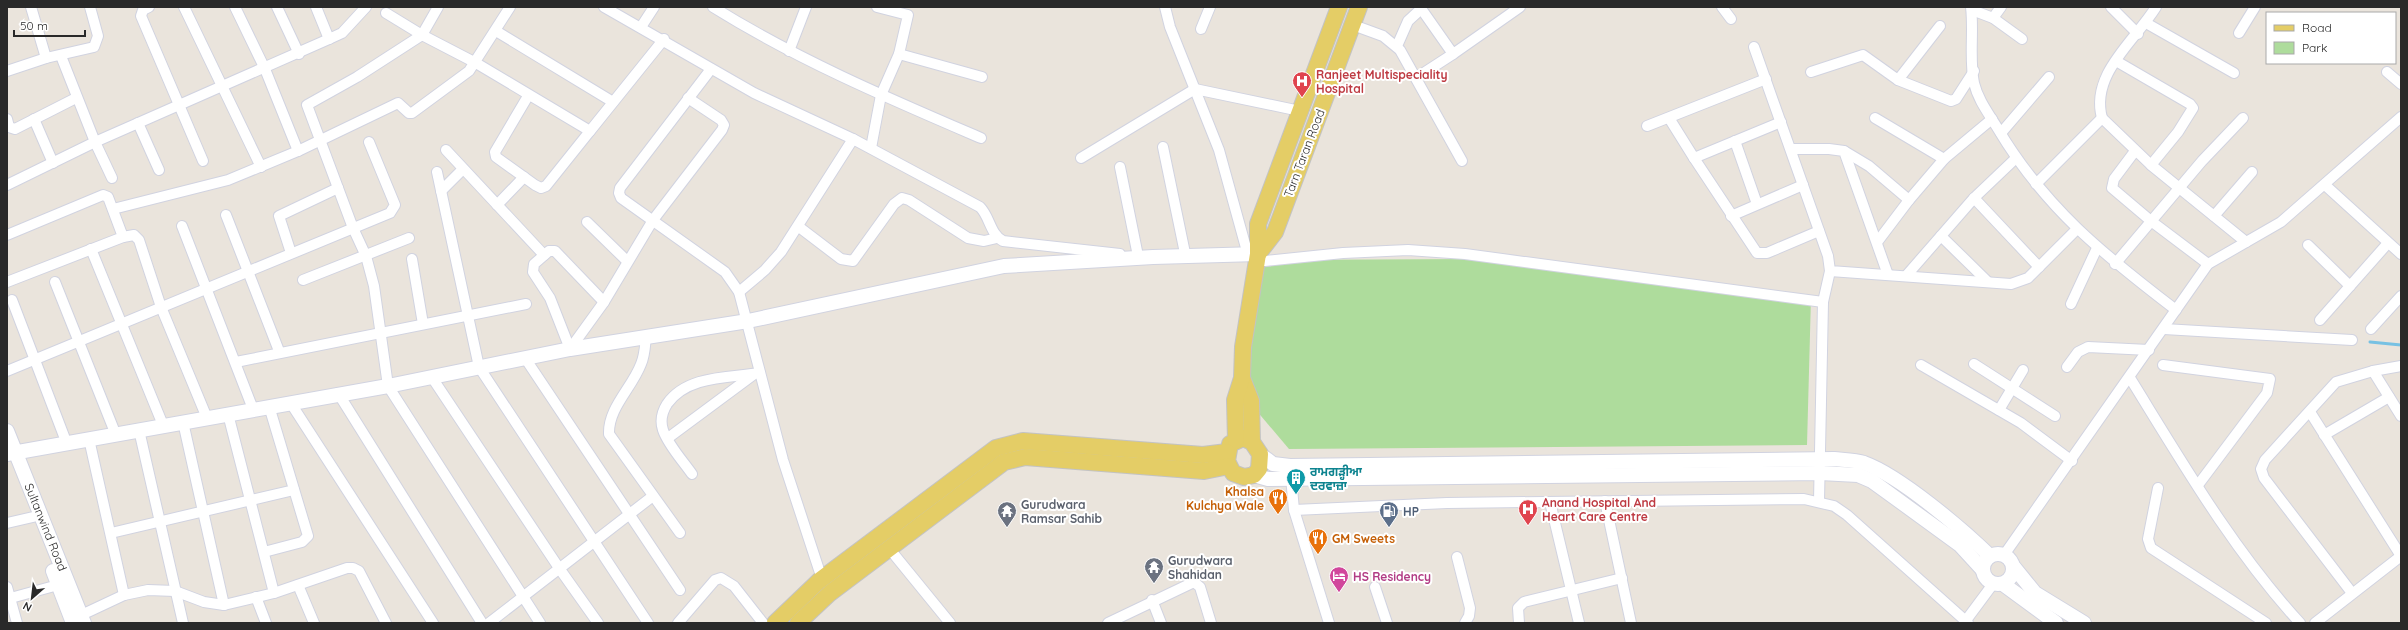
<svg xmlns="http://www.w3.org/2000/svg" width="2408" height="630" font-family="Quicksand,'Noto Sans Gurmukhi',sans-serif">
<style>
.green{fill:#aedc9c}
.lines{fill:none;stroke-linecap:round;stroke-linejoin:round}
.stream{stroke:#77c1e3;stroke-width:3}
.street-casing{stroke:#d1d3e0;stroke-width:12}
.secondary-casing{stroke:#d1d3e0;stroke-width:16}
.primary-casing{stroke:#c3c3c3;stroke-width:18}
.street{stroke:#fff;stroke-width:10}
.secondary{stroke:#fff;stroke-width:14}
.primary{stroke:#e4cd66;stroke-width:16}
.labels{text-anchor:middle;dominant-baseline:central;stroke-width:4;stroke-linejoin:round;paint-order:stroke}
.health-label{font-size:12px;font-weight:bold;fill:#be3a42;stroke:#fff;text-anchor:start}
.street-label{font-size:12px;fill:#292929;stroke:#fff}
.culture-label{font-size:12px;font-weight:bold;fill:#0d838f;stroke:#fff;text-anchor:start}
.food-label{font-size:12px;font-weight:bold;fill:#c56008;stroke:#fff;text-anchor:end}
.worship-label{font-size:12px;font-weight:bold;fill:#5b616d;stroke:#fff;text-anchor:start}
.service-label{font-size:12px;font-weight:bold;fill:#4e5e75;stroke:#fff;text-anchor:start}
.hotel-label{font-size:12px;font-weight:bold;fill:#b23c85;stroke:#fff;text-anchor:start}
</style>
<rect width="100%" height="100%" fill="#eae4dc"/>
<!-- green -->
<polygon class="green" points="1474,259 1811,297 1807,445 1289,449 1250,403 1243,350 1266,260"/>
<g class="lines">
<!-- stream -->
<polyline class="stream" points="2370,342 2401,345"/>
<defs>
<g id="street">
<polyline points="31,7 46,58"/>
<polyline points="149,7 143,10 141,16 203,161"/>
<polyline points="184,7 261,167"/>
<polyline points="235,7 265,69 298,151"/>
<polyline points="277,7 299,54"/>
<polyline points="316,7 329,39"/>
<path d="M 604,7 L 754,93 L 853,139 L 980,207 C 990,217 990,234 1003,241 L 1120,254"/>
<path d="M 713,7 C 798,60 890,99 981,138"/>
<polyline points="1165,7 1170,27 1219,150 1248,255"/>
<polyline points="1420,7 1453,54 1520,7"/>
<polyline points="1722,7 1731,19"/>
<path d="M 1971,7 C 1974,31 1969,60 1974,83 C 1978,100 1989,114 1998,129 C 2045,208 2104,255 2176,310"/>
<polyline points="2111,7 2138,34"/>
<polyline points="1972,10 1993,18 2022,39"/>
<polyline points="386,13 422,35 438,7"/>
<polyline points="1993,18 2001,7"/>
<polyline points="2146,23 2234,73"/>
<polyline points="1353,25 1383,36 1400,50 1462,161"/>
<polyline points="641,27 654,7"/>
<polyline points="1201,29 1210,7"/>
<polyline points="496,31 613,102"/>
<polyline points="2239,33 2255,7"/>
<polyline points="1397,46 1408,21 1421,9"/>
<polyline points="1754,47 1828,256 1830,271 2011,284 2028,278 2076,230"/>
<polyline points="789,51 806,7"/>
<polyline points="899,54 982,77"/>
<polyline points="61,56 95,142 329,39 342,33 366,7"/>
<polyline points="2116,61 2190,104 2193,108 2178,132 2151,165"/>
<polyline points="711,69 620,188 619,193 621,198 725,272 739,292 783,460 822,579"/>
<polyline points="7,71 46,58 94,47 98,36 90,7"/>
<polyline points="1811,72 1863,55 1898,80 1951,101 1956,99 1974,71"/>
<polyline points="2387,72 2401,84"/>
<polyline points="1416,78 1453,54"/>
<polyline points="1898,80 1940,26"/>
<polyline points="528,96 495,152 496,157 535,185 541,188 546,186 590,131"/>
<polyline points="1669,118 1694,158"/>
<polyline points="1875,118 1944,159"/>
<path d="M 2102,118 C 2090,74 2135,41 2156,7"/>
<polyline points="7,119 9,127 15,129 76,98"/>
<polyline points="34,119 53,163"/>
<polyline points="1781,122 1694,158 1757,253 1767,253 1819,231"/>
<polyline points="138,123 159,170"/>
<polyline points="1647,126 1766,79"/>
<polyline points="2001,133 2049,77"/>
<polyline points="1735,141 1757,204"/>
<polyline points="1163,147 1186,258"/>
<polyline points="871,148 881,95 899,54 908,15 877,7"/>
<polyline points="1791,149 1829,149 1844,151 1888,275"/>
<polyline points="446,150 544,255"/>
<polyline points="1844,151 1869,166 1909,200 1878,241"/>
<polyline points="2135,151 2114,179 2112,188 2151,221 2208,264"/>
<polyline points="1081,158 1195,89 1300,111"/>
<polyline points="1120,167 1138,256"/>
<polyline points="437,172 479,367 648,623"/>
<polyline points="2036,184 2102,118 2151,165 2246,242"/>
<polyline points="7,185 95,142 112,178"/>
<polyline points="2325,185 2401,254"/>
<polyline points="441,191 463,169"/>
<polyline points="1974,198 2039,267"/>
<polyline points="1909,200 1944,159 1992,119"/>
<polyline points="497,205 524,177"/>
<polyline points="113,209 228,180 298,151 398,103 409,113 412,113 469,71 510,7"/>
<polyline points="226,215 279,351"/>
<polyline points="1731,216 1803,185"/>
<polyline points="2214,216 2252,172"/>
<polyline points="587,222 627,261"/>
<polyline points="182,226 253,409"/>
<polyline points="799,227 841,259 853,261 894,204 902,198 909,200 968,238 984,241 997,238"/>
<polyline points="7,235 103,195 108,197 123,237 7,282"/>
<polyline points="1941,236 1988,282"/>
<polyline points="123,237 134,235 139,240 161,307 207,418"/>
<polyline points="2308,245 2350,286"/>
<polyline points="91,249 163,425"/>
<polyline points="291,253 279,216 338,188"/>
<polyline points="412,259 423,324"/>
<polyline points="1256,262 1343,253 1408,250 1465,254 1823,302"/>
<polyline points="2115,264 2202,161 2243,118"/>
<polyline points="1906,276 1974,198 2015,159"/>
<polyline points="303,280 409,238"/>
<polyline points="55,282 116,435"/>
<polyline points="739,292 765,270 781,252 853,139"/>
<polyline points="12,300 67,444"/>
<polyline points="2071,304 2097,248"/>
<polyline points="2320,320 2388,243"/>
<polyline points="2164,329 2352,340"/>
<polyline points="2371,329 2401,296"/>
<path d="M 646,336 C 645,345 645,355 641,364 C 632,388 608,408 609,434 L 680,533"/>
<polyline points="570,349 604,302 653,220 722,130 724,125 721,120 688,98"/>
<polyline points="570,349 550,298 533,272 534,264 549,251 555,251 604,302"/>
<polyline points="525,358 680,590"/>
<polyline points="236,362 526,304"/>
<polyline points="1974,364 2055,416"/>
<polyline points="1921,365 2021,423 2072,461"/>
<polyline points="2163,365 2270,379 2267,393 2198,485"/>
<polyline points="2067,367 2078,352 2088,347 2149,350"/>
<polyline points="7,371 390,213 395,205 369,142"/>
<polyline points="2373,371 2401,416"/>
<polyline points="431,376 559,568 598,623"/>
<path d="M 2130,378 C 2182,462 2233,550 2300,623"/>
<polyline points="338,393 482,623"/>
<polyline points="290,402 433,623"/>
<polyline points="1999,410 2023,370"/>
<polyline points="2310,412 2401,556"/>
<polyline points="228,414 274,593"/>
<polyline points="183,422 224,605"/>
<polyline points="139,430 183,623"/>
<polyline points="2324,435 2389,397"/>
<polyline points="668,438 753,375"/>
<polyline points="89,439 124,595"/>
<path d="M 692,474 C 683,461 668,445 663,430 C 660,421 662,412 667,404 C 687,375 729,378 760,373"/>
<polyline points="1291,477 1294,510 1329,623"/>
<polyline points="2158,488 2148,539 2151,548 2266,623"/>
<polyline points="1605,501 1631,623"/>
<polyline points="1819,501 1823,302 1830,271"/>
<polyline points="1550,502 1579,623"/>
<polyline points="1294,510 1447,503 1804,499 1834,506 1847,515 1968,623"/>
<polyline points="7,523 33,517"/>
<polyline points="111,533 294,490"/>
<polyline points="888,547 950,623"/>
<polyline points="264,552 302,542 308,536 269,406"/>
<polyline points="2004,555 2208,264 2281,222 2401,117"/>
<polyline points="1457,557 1470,608 1469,616 1465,623"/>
<polyline points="298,585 314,623"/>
<polyline points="7,587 17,623"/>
<polyline points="1375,587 1387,623"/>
<polyline points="2352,593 2264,478 2261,469 2265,460 2336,382 2373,371 2401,366"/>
<polyline points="256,597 266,623"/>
<polyline points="7,599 58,585"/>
<polyline points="1152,600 1161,623"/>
<polyline points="75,618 124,595 148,590 175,591 204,602 224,605 274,593 347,568 353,568 359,571 386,623"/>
<polyline points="489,623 653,496"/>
<polyline points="540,623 388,386 374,286 366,256 353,228 307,105 357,77 422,35 476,63 590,131 664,39"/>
<polyline points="678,623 715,580 721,578 734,586 763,623"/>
<polyline points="1108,623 1194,582 1200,587 1211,623"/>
<polyline points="1519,623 1518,608 1524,602 1622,578"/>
<polyline points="1964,623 1993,584"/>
<polyline points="2315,623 2401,556"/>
</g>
<g id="secondary">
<polyline points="7,431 84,623"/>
<polyline points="7,454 388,386 570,349 748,321 1004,266 1153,257 1258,254"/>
<path d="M 1260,454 L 1273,464 L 1290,466 L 1834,459 C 1843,460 1855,460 1864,463 C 1900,476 1962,529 1990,556"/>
<polyline points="1254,475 1268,479 1820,473 1858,475 1872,481 1960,545 1982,569"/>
<circle cx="1998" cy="569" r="15"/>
<polyline points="2013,566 2035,593 2084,623"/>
<polyline points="53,571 73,623"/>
<polyline points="2003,584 2056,623"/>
</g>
<g id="primary">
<polyline points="1258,254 1275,232 1359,7"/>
<polyline points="1242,378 1251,401 1252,442 1260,454 1259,469 1254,475 1244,477 1233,473 1227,461 1230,444 1243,438 1252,442"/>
<polyline points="1236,441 1235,400 1242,378 1243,347 1258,254 1258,224 1339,7"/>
<polyline points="775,623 819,581 996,448 1023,441 1203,455 1227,452"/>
<polyline points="798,623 830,593 1004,462 1025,457 1204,471 1229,466"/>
</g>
</defs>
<!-- street casing -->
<use href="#street" class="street-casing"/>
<!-- secondary casing -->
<use href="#secondary" class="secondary-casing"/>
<!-- primary casing -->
<use href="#primary" class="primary-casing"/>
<!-- street -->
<use href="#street" class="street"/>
<!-- secondary -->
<use href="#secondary" class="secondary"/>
<!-- primary -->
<use href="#primary" class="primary"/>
</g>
<!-- icons -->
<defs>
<symbol id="hospital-pin" viewBox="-11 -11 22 30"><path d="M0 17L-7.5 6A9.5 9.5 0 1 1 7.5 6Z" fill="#e0444e" stroke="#fff"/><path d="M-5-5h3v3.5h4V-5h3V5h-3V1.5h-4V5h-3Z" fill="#fff"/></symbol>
<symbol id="building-pin" viewBox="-11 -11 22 30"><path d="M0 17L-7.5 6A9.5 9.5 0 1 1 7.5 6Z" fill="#0f9aa8" stroke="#fff"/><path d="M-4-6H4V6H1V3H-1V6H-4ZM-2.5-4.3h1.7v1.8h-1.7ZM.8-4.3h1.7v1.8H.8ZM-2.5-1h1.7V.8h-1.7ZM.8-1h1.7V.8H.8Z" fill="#fff"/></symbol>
<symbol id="restaurant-pin" viewBox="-11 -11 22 30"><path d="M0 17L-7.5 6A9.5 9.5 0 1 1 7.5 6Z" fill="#e8710a" stroke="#fff"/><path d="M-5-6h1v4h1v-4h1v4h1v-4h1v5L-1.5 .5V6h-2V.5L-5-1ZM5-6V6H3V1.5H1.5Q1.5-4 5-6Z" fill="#fff"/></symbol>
<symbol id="temple-pin" viewBox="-11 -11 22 30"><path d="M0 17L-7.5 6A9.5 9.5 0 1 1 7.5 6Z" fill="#6b7280" stroke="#fff"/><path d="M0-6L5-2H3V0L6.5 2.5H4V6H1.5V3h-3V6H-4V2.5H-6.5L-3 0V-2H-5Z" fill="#fff"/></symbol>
<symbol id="fuel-pin" viewBox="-11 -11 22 30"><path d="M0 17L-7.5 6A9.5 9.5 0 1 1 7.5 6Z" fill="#5c6f8a" stroke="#fff"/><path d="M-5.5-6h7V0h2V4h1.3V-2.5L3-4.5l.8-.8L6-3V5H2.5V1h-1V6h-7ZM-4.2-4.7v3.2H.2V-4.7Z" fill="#fff"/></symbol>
<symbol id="hotel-pin" viewBox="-11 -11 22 30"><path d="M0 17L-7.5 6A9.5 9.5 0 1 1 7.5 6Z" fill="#d1479c" stroke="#fff"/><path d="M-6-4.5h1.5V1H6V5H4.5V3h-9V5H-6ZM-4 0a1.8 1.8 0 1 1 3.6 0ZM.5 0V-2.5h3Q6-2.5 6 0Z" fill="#fff"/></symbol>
</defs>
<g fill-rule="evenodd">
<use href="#hospital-pin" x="1291" y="70" width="22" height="30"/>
<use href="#building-pin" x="1285" y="467" width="22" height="30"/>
<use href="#restaurant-pin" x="1267" y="487" width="22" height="30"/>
<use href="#hospital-pin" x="1517" y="498" width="22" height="30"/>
<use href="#temple-pin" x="996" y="500" width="22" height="30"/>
<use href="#fuel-pin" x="1378" y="500" width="22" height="30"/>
<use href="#restaurant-pin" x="1307" y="527" width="22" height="30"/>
<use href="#temple-pin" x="1143" y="556" width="22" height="30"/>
<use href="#hotel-pin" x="1328" y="565" width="22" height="30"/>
</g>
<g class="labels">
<!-- health labels -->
<g class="health-label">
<text x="1316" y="74">Ranjeet Multispeciality<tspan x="1316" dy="14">Hospital</tspan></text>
<text x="1542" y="502">Anand Hospital And<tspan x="1542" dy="14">Heart Care Centre</tspan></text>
</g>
<!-- street labels -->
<g class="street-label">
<text transform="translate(1304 153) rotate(-69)">Tarn Taran Road</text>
<text transform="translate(46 527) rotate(68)">Sultanwind Road</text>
</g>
<!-- culture labels -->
<g class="culture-label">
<text x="1310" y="471">ਰਾਮਗੜ੍ਹੀਆ<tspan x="1310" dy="14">ਦਰਵਾਜ਼ਾ</tspan></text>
</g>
<!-- food labels -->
<g class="food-label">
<text x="1264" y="491">Khalsa<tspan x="1264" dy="14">Kulchya Wale</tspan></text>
<text x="1332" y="538" text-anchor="start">GM Sweets</text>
</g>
<!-- worship labels -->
<g class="worship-label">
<text x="1021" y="504">Gurudwara<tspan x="1021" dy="14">Ramsar Sahib</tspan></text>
<text x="1168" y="560">Gurudwara<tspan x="1168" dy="14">Shahidan</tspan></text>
</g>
<!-- service labels -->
<g class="service-label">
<text x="1403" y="511">HP</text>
</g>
<!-- hotel labels -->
<g class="hotel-label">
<text x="1353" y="576">HS Residency</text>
</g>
</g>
<!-- border -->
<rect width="2408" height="630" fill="none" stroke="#292929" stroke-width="16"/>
<!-- legend -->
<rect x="2266" y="12" width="130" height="52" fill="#ffffff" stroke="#a9a9a9"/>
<rect x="2274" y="25" width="20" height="6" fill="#e4cd66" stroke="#a9a9a9"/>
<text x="2302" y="32" font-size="12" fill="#292929">Road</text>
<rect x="2274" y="42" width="20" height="12" fill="#aedc9c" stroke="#a9a9a9"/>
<text x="2302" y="52" font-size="12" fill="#292929">Park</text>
<!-- north arrow -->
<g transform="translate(32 598) rotate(208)" stroke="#ffffff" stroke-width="3" paint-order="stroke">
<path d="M0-3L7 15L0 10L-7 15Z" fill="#292929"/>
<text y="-6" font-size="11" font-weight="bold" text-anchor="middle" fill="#292929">N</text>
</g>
<!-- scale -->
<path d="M14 30v6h71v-6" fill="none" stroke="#292929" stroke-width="2"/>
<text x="20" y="30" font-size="12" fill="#292929" stroke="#ffffff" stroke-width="3" paint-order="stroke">50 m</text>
</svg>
